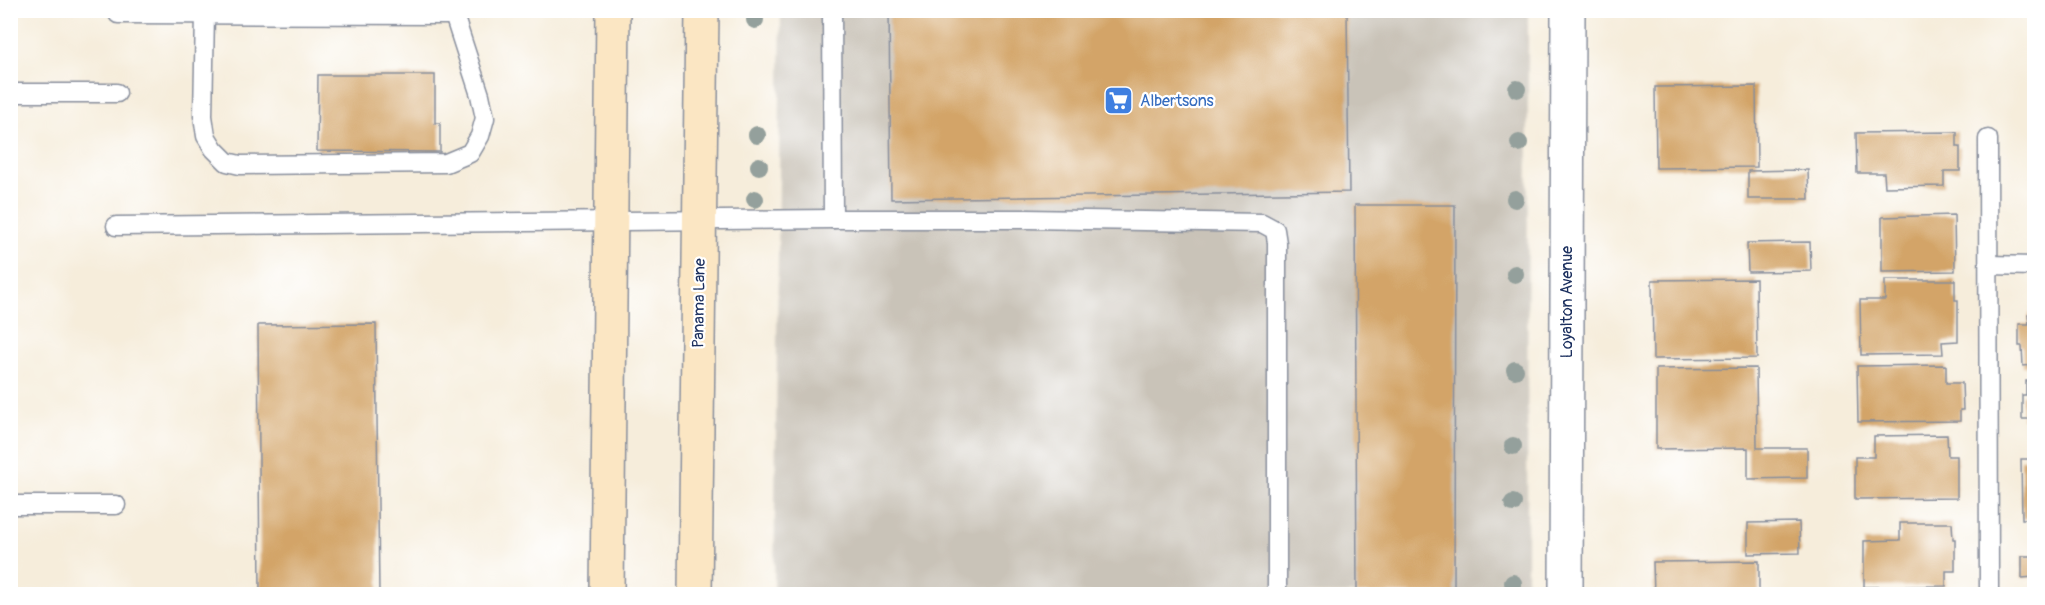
<svg xmlns="http://www.w3.org/2000/svg" width="2045" height="605" font-family="Pangolin,sans-serif">
<style>
.industrial{fill:#c9c3b8}
.building{fill:#d3a467}
.lines{fill:none;stroke-linecap:round;stroke-linejoin:round}
.lane-casing{stroke:#888e9c;stroke-width:21}
.street-casing{stroke:#888e9c;stroke-width:36}
.secondary-casing{stroke:#888e9c;stroke-width:36}
.lane{stroke:#fff;stroke-width:18}
.street{stroke:#fff;stroke-width:33}
.secondary{stroke:#fbe6c3;stroke-width:33}
.tree{fill:#94a09c}
.labels{text-anchor:middle;dominant-baseline:central;stroke-width:4.5;stroke-linejoin:round;paint-order:stroke}
.shop-label{font-size:16px;fill:#366cbe;stroke:#fff;text-anchor:start}
.street-label{font-size:16px;fill:#1b2f5e;stroke:#fff}
</style>
<rect width="100%" height="100%" fill="#fff"/>
<filter id="ink" filterUnits="userSpaceOnUse"><feTurbulence type="fractalNoise" baseFrequency=".0167" numOctaves="2"/><feDisplacementMap in="SourceGraphic" scale="12" xChannelSelector="R" yChannelSelector="G"/><feConvolveMatrix kernelMatrix="1 2 1 2 8 2 1 2 1" color-interpolation-filters="sRGB"/></filter>
<filter id="wash" filterUnits="userSpaceOnUse"><feTurbulence type="fractalNoise" baseFrequency=".008" numOctaves="4" result="noise"/><feDisplacementMap in="SourceGraphic" scale="24" xChannelSelector="R" yChannelSelector="G"/><feGaussianBlur stdDeviation="1.35" result="paint"/><feColorMatrix in="noise" values="0 0 0 0 0 0 0 0 0 0 0 0 0 0 0 0 0 1.4 0 .05"/><feComposite in="paint" operator="in"/></filter>
<g filter="url(#wash)">
<rect width="100%" height="100%" fill="#f6eddb"/>
<!-- industrial -->
<polygon class="industrial" points="781,11 1528,11 1527,594 774,594"/>
<g id="blocks">
<!-- building -->
<g class="building">
<polygon points="889,10 1347,10 1349,192 891,199"/>
<polygon points="318,75 435,75 435,123 440,123 440,152 317,151"/>
<polygon points="1756,86 1757,167 1656,168 1655,87"/>
<polygon points="1957,132 1957,147 1960,147 1960,171 1944,171 1944,186 1885,187 1884,173 1857,173 1856,133"/>
<polygon points="1808,170 1809,199 1748,199 1748,171"/>
<polygon points="1355,205 1455,205 1454,594 1357,594"/>
<polygon points="1954,215 1955,271 1882,272 1882,217"/>
<polygon points="1810,242 1811,271 1748,272 1747,243"/>
<polygon points="1756,279 1757,358 1653,359 1652,280"/>
<polygon points="1885,280 1955,280 1955,300 1958,300 1958,341 1942,342 1943,354 1861,355 1860,300 1885,300"/>
<polygon points="2028,314 2034,314 2034,365 2023,366 2022,346 2019,346 2019,324 2029,324"/>
<polygon points="376,324 379,594 260,594 258,325"/>
<polygon points="1946,365 1946,383 1962,383 1963,410 1960,410 1960,421 1858,422 1857,366"/>
<polygon points="1756,368 1757,448 1807,448 1807,478 1748,479 1748,448 1656,449 1656,369"/>
<polygon points="2026,381 2034,381 2034,419 2022,419 2022,395 2026,395"/>
<polygon points="1947,435 1948,456 1957,456 1957,498 1855,499 1855,457 1874,457 1874,436"/>
<polygon points="2021,459 2034,459 2034,519 2022,519"/>
<polygon points="1799,522 1800,553 1748,554 1748,523"/>
<polygon points="1900,523 1952,523 1953,539 1955,539 1955,571 1946,571 1946,586 1864,587 1864,541 1900,540"/>
<polygon points="2022,556 2034,556 2034,577 2022,578"/>
<polygon points="1759,561 1759,594 1654,594 1653,562"/>
</g>
</g>
</g>
<g filter="url(#ink)">
<use href="#blocks" fill-opacity="0" stroke="#888e9c" stroke-width="1.5"/>
<g class="lines">
<defs>
<g id="lane">
<polyline points="832,10 833,219"/>
<polyline points="118,14 454,15 454,10"/>
<polyline points="205,14 203,116 206,136 214,149 227,162 240,165 446,163 470,153 480,136 485,118 480,95 454,15"/>
<polyline points="10,93 117,93"/>
<polyline points="1988,139 1989,594"/>
<polyline points="116,226 833,219 1027,219 1262,223 1275,230 1277,243 1277,594"/>
<polyline points="1989,265 2034,266"/>
<polyline points="10,505 116,505"/>
</g>
<polyline id="street" points="1566,594 1568,10"/>
<g id="secondary">
<polyline points="607,594 613,10"/>
<polyline points="695,594 702,10"/>
</g>
</defs>
<!-- lane casing -->
<use href="#lane" class="lane-casing"/>
<!-- street casing -->
<use href="#street" class="street-casing"/>
<!-- secondary casing -->
<use href="#secondary" class="secondary-casing"/>
<!-- lane -->
<use href="#lane" class="lane"/>
<!-- street -->
<use href="#street" class="street"/>
<!-- secondary -->
<use href="#secondary" class="secondary"/>
</g>
<!-- trees -->
<g class="tree">
<circle cx="755" cy="20" r="9"/>
<circle cx="1517" cy="89" r="9"/>
<circle cx="757" cy="135" r="9"/>
<circle cx="1519" cy="143" r="9"/>
<circle cx="759" cy="166" r="9"/>
<circle cx="755" cy="199" r="9"/>
<circle cx="1515" cy="199" r="9"/>
<circle cx="1515" cy="274" r="9"/>
<circle cx="1515" cy="370" r="9"/>
<circle cx="1513" cy="446" r="9"/>
<circle cx="1513" cy="503" r="9"/>
<circle cx="1513" cy="583" r="9"/>
</g>
</g>
<!-- icons -->
<defs>
<symbol id="supermarket-square" viewBox="-11 -11 22 22"><rect x="-9" y="-9" width="18" height="18" rx="4" fill="#3f7fe0" stroke="#fff"/><path d="M-6-5.5h2.5l.6 2H6L4.5 2H-2.5L-4.4-4H-6ZM-1.5 3.2a1.3 1.3 0 1 0 .1 0ZM3 3.2a1.3 1.3 0 1 0 .1 0Z" fill="#fff"/></symbol>
</defs>
<g fill-rule="evenodd">
<use href="#supermarket-square" x="1102" y="84" width="33" height="33"/>
</g>
<g class="labels">
<!-- shop labels -->
<g class="shop-label">
<text x="1140" y="101">Albertsons</text>
</g>
<!-- street labels -->
<g class="street-label">
<text transform="translate(1567 302) rotate(-90)">Loyalton Avenue</text>
<text transform="translate(699 303) rotate(-89)">Panama Lane</text>
</g>
</g>
<!-- margin -->
<rect width="2045" height="605" fill="none" stroke="#fff" stroke-width="36"/>
</svg>
